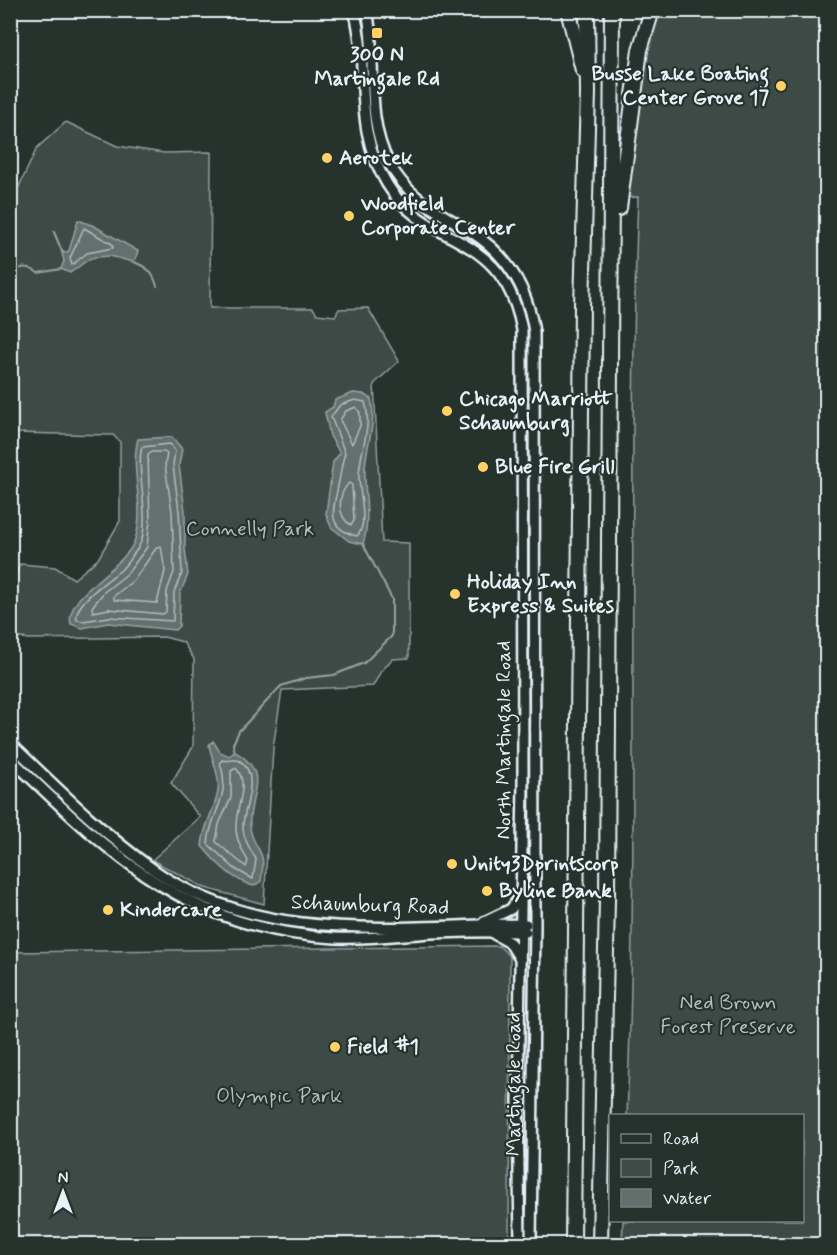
<svg xmlns="http://www.w3.org/2000/svg" width="837" height="1255" font-family="Mynerve,sans-serif">
<style>
.green{fill:#3e4b47;stroke:#939ea0;stroke-width:1.5}
.water{fill:#636f6d;stroke:#98a3a5;stroke-width:1.5}
.lines{fill:none;stroke-linecap:round;stroke-linejoin:round}
.shore{stroke:#b3bdc0;stroke-width:1.5}
.stream{stroke:#98a3a5;stroke-width:2}
.tertiary-casing{stroke:#e8f1f8;stroke-width:14}
.motorway-casing{stroke:#e8f1f8;stroke-width:18}
.tertiary{stroke:#26332d;stroke-width:9}
.motorway{stroke:#26332d;stroke-width:14}
.poi-dot{fill:#ffd166;stroke:#26332d;stroke-width:2}
.labels{text-anchor:middle;dominant-baseline:central;stroke-width:4.5;stroke-linejoin:round;paint-order:stroke}
.poi-label{font-size:21px;font-weight:bold;fill:#e8f1f8;stroke:#26332d;text-anchor:start}
.park-label{font-size:21px;fill:#b5bfc3;stroke:#26332d}
.street-label{font-size:21px;fill:#e8f1f8;stroke:#26332d}
</style>
<rect width="100%" height="100%" fill="#26332d"/>
<filter id="ink" filterUnits="userSpaceOnUse"><feTurbulence type="fractalNoise" baseFrequency=".0167" numOctaves="2"/><feDisplacementMap in="SourceGraphic" scale="12" xChannelSelector="R" yChannelSelector="G"/><feConvolveMatrix kernelMatrix="1 2 1 2 8 2 1 2 1" color-interpolation-filters="sRGB"/></filter>
<g filter="url(#ink)">
<!-- green -->
<g class="green">
<path d="M 652,11 L 826,11 L 826,1244 L 622,1244 L 623,1221 L 802,1220 L 802,1116 L 627,1115 C 640,809 626,503 638,197 L 620,198 Z"/>
<polygon points="66,122 117,146 164,153 211,152 210,308 313,308 317,314 335,316 339,309 368,308 399,361 374,384 382,542 409,543 409,658 392,659 380,673 373,686 282,690 273,748 264,904 205,888 152,860 200,817 171,783 193,747 194,659 183,642 164,637 30,639 11,637 11,586 20,564 55,567 74,579 98,559 120,521 120,442 113,435 11,433 11,194 17,191 37,148"/>
<polygon points="499,946 510,956 509,1244 11,1244 11,952"/>
</g>
<!-- water -->
<g class="water">
<polygon points="78,220 94,226 138,251 134,262 110,256 96,257 89,259 70,273 61,269 64,261 61,249 64,253 69,251"/>
<path d="M 353,393 L 363,394 L 371,399 C 377,424 366,444 365,469 C 364,495 371,518 363,544 L 349,541 L 331,527 L 326,514 L 333,462 L 340,453 L 330,436 L 325,412 L 333,407 L 335,400 Z"/>
<path d="M 172,437 L 182,449 L 179,465 L 185,511 L 185,548 L 188,575 L 180,593 L 179,626 L 175,630 L 108,623 L 82,628 L 71,624 C 63,596 125,567 134,542 C 147,510 129,472 138,439 Z"/>
<path d="M 213,741 L 220,752 L 229,756 L 235,752 C 273,773 247,797 250,827 C 251,840 259,847 262,857 C 264,865 262,874 261,881 L 254,886 C 234,881 215,862 202,846 C 204,823 212,816 217,796 C 222,779 212,761 209,745 Z"/>
</g>
<g class="lines">
<!-- shore -->
<g class="shore">
<polygon points="84,228 112,244 113,248 87,253 72,265 70,258"/>
<path d="M 355,400 L 365,402 C 373,426 359,452 359,477 C 359,492 369,525 357,536 C 324,528 334,508 338,486 C 341,473 341,465 345,453 L 331,417 L 340,405 Z"/>
<polygon points="356,407 360,413 360,426 352,444 340,420 346,411"/>
<path d="M 170,444 L 175,451 L 173,465 L 179,511 L 182,573 L 174,592 L 173,621 L 109,617 L 83,621 L 77,620 C 72,604 110,579 121,570 C 127,564 133,555 138,548 C 153,526 135,471 142,447 Z"/>
<polygon points="151,452 164,452 167,454 165,465 172,512 174,572 167,591 166,612 163,614 109,609 93,612 92,607 104,592 127,574 147,547 150,520 148,455"/>
<path d="M 349,483 L 352,485 L 354,521 L 351,525 C 336,516 338,494 349,483 Z"/>
<polygon points="161,546 165,571 157,603 114,600 114,596 134,580 157,547"/>
<path d="M 222,760 C 228,762 235,758 240,761 C 260,774 245,806 243,824 C 242,837 250,849 256,859 L 253,879 L 235,869 L 208,844 C 210,812 232,797 220,763 Z"/>
<path d="M 236,768 C 250,784 236,806 236,825 C 235,838 242,850 248,861 L 246,867 L 216,842 L 219,824 L 231,798 L 231,771 Z"/>
</g>
<!-- stream -->
<g class="stream">
<polyline points="54,232 61,249"/>
<path d="M 134,262 C 147,267 153,272 157,286"/>
<path d="M 12,272 C 23,266 28,266 38,273 L 61,269"/>
<polyline points="235,752 233,744 239,731 281,686 306,678 334,675 364,663 392,636 392,599 363,544"/>
</g>
<defs>
<g id="tertiary">
<path d="M 354,10 C 371,72 351,125 387,184 C 428,251 503,227 522,330 L 523,782 L 518,1100 L 520,1244"/>
<path d="M 367,10 C 378,60 364,117 389,163 C 408,199 438,211 471,232 C 508,255 528,290 534,332 L 535,924 L 531,1244"/>
<path d="M 10,743 C 56,787 102,833 154,870 C 262,946 402,925 526,924"/>
<path d="M 10,758 C 112,856 185,929 335,938 C 367,940 399,935 431,933 C 462,932 494,931 526,932"/>
<polyline points="484,922 511,909 520,896"/>
<polyline points="494,934 510,943 520,959"/>
</g>
<g id="motorway">
<polyline points="568,10 583,70"/>
<polyline points="619,208 640,50 652,10"/>
<polyline points="573,1244 582,306 588,93 587,10"/>
<polyline points="600,1244 607,900 612,10"/>
</g>
</defs>
<!-- tertiary casing -->
<use href="#tertiary" class="tertiary-casing"/>
<!-- motorway casing -->
<use href="#motorway" class="motorway-casing"/>
<!-- tertiary -->
<use href="#tertiary" class="tertiary"/>
<!-- motorway -->
<use href="#motorway" class="motorway"/>
</g>
</g>
<!-- markers -->
<g class="poi-dot">
<rect x="371" y="27" width="12" height="12" rx="3"/>
<circle cx="781" cy="86" r="6"/>
<circle cx="327" cy="158" r="6"/>
<circle cx="349" cy="216" r="6"/>
<circle cx="447" cy="411" r="6"/>
<circle cx="483" cy="467" r="6"/>
<circle cx="455" cy="594" r="6"/>
<circle cx="452" cy="864" r="6"/>
<circle cx="487" cy="891" r="6"/>
<circle cx="108" cy="910" r="6"/>
<circle cx="335" cy="1047" r="6"/>
</g>
<g class="labels">
<!-- poi labels -->
<g class="poi-label">
<text x="377" y="55" text-anchor="middle">300 N<tspan x="377" dy="24">Martingale Rd</tspan></text>
<text x="769" y="74" text-anchor="end">Busse Lake Boating<tspan x="769" dy="24">Center Grove 17</tspan></text>
<text x="339" y="158">Aerotek</text>
<text x="361" y="204">Woodfield<tspan x="361" dy="24">Corporate Center</tspan></text>
<text x="459" y="399">Chicago Marriott<tspan x="459" dy="24">Schaumburg</tspan></text>
<text x="495" y="467">Blue Fire Grill</text>
<text x="467" y="582">Holiday Inn<tspan x="467" dy="24">Express &amp; Suites</tspan></text>
<text x="464" y="864">Unity3Dprintscorp</text>
<text x="499" y="891">Byline Bank</text>
<text x="120" y="910">Kindercare</text>
<text x="347" y="1047">Field #1</text>
</g>
<!-- park labels -->
<g class="park-label">
<text x="250" y="529">Connelly Park</text>
<text x="728" y="1003">Ned Brown<tspan x="728" dy="24">Forest Preserve</tspan></text>
<text x="279" y="1096">Olympic Park</text>
</g>
<!-- street labels -->
<g class="street-label">
<text transform="translate(504 740) rotate(-90)">North Martingale Road</text>
<text transform="translate(370 905) rotate(2)">Schaumburg Road</text>
<text transform="translate(514 1084) rotate(-90)">Martingale Road</text>
</g>
</g>
<!-- margin -->
<rect width="837" height="1255" fill="none" stroke="#26332d" stroke-width="36"/>
<rect x="18" y="18" width="801" height="1219" fill="none" stroke="#e8f1f8" stroke-width="2" filter="url(#ink)"/>
<!-- legend -->
<rect x="609" y="1114" width="195" height="108" fill="#26332d" stroke="#747f7e" stroke-width="1.5"/>
<rect x="621" y="1134" width="30" height="9" fill="#26332d" stroke="#747f7e" stroke-width="1.5"/>
<text x="663" y="1144" font-size="18" fill="#e8f1f8">Road</text>
<rect x="621" y="1159" width="30" height="18" fill="#3e4b47" stroke="#747f7e" stroke-width="1.5"/>
<text x="663" y="1174" font-size="18" fill="#e8f1f8">Park</text>
<rect x="621" y="1189" width="30" height="18" fill="#636f6d" stroke="#747f7e" stroke-width="1.5"/>
<text x="663" y="1204" font-size="18" fill="#e8f1f8">Water</text>
<!-- north arrow -->
<g transform="translate(63 1192)" stroke="#26332d" stroke-width="4.5" paint-order="stroke">
<path d="M0-4.5L10 22L0 15L-10 22Z" fill="#e8f1f8"/>
<text y="-9" font-size="16" font-weight="bold" text-anchor="middle" fill="#e8f1f8">N</text>
</g>
</svg>
